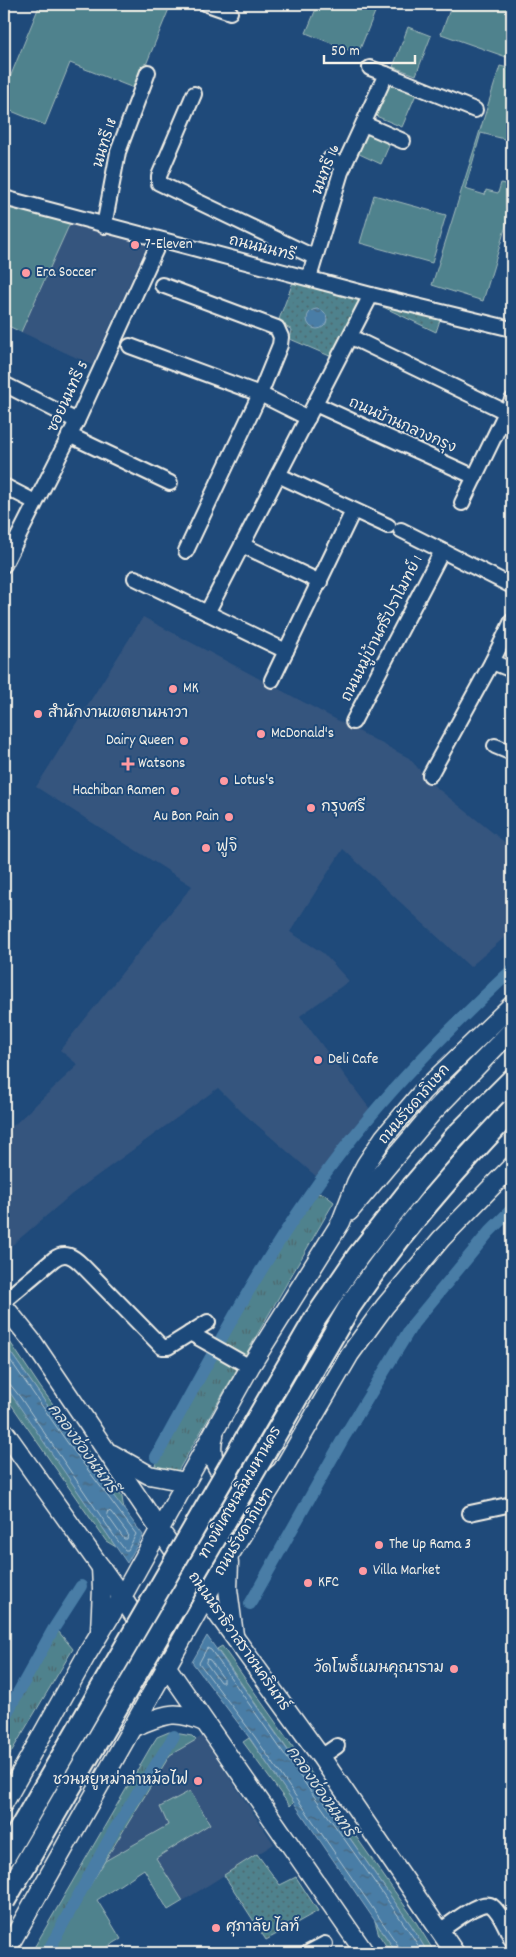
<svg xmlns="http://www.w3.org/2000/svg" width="516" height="1957" font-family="Dekko,'Playpen Sans Thai',sans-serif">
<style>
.built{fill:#34547e}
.grass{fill:#50828d;stroke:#a2baba}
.park{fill:url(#park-tufts);stroke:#a2baba}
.garden{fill:url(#garden-dots);stroke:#a2baba}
.water{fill:url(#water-ripples);stroke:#8dabc0}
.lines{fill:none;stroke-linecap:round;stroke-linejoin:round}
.shore{stroke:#afc3ce;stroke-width:1}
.canal{stroke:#487da6;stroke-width:12}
.minor-casing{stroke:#f4f1e8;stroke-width:18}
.major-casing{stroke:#f4f1e8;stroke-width:21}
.highway-casing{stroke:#f4f1e8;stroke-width:25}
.minor{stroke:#1f4a7a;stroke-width:14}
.major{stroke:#1f4a7a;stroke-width:18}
.highway{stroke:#1f4a7a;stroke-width:21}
.highway-bridge-casing{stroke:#f4f1e8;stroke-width:25;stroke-linecap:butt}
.highway-bridge{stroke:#1f4a7a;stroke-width:21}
.poi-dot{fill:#ff9aa2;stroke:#1f4a7a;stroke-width:2}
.labels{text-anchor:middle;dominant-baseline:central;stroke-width:4;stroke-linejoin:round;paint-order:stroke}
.street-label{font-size:15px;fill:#f4f1e8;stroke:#1f4a7a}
.poi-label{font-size:15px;fill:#f4f1e8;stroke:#1f4a7a;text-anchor:start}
.water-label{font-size:16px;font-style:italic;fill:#dae0de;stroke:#1f4a7a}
</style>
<defs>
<pattern id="park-tufts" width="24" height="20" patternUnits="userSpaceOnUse" patternTransform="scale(1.25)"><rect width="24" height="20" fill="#50828d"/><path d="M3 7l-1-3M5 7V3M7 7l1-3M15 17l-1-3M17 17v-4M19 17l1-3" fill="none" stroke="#4d686d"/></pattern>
<pattern id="garden-dots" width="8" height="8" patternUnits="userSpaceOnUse" patternTransform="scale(1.25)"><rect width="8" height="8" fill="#50828d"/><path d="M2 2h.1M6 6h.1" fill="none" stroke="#4d686d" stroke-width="1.8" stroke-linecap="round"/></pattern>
<pattern id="water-ripples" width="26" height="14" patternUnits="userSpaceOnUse" patternTransform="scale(1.25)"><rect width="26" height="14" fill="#487da6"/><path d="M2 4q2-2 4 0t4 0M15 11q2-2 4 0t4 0" fill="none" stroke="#48657b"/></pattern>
</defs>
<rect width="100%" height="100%" fill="#1f4a7a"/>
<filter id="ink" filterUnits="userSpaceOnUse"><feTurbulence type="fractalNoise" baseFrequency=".02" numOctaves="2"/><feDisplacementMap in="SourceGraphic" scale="10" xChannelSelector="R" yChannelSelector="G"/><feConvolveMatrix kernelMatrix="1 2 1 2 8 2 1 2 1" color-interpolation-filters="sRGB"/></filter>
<g filter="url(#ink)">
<!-- built -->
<g class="built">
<polygon points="71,221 149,241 92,365 21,332"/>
<polygon points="143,617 409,758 432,784 512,848 512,931 470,967 343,849 290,932 323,953 349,981 300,1016 370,1109 318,1178 243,1113 218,1088 72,1194 4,1252 4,1132 15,1124 78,1065 60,1050 192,886 36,787"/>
<polygon points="202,1736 274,1844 183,1901 156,1858 168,1825 105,1861 170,1755"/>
</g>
<!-- grass -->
<g class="grass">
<polygon points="40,4 171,4 136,89 70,63 45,125 4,108 4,92"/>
<polygon points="318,4 354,4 375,12 358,54 306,33"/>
<polygon points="452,4 512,4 512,59 441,34"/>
<polygon points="408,27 431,36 416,75 393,67"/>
<polygon points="500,66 512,69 512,141 481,133 465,189 485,195 486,190 498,193 501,183 512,186 512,206 483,301 432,285"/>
<polygon points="390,81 417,92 402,127 376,116"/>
<polygon points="367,131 391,141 381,164 357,153"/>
<polygon points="374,195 446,215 432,263 360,243"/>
<polygon points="4,203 71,221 21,332 4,324"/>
<polygon points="4,1333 41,1388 122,1497 124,1510 71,1439 4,1343"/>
<polygon points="4,1384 16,1400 116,1547 106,1541 4,1394"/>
<polygon points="222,1646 414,1919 435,1953 428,1953 411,1925 217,1649"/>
<polygon points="249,1738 294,1802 290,1806 243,1742"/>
<polygon points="190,1791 210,1824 156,1858 183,1901 168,1910 144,1869 97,1900 121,1939 97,1953 57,1953 53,1945 105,1861 168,1825 160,1807"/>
<polygon points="375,1921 397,1953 391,1953 379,1935"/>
</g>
<!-- park -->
<g class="park">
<polygon points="316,1193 324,1194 334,1202 178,1471 169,1475 154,1467 223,1339"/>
<polygon points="58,1631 73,1649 4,1764 4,1722"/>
<polygon points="169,1732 192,1736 196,1740 170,1755 48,1953 31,1953 150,1748 157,1737"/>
</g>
<!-- garden -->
<g class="garden">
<polygon points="293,282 360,300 332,357 290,339 292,330 278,322"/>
<polygon points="386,303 440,320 436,332 379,305"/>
<polygon points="257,1854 280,1885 296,1877 318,1911 266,1940 224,1875"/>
</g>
<!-- water -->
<g class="water">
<circle cx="317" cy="319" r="10"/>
<polygon points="4,1343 71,1439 143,1535 127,1563 4,1384"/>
<polygon points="207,1636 411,1925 428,1953 397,1953 251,1740 192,1662"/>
</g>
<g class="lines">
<!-- shore -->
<g class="shore">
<polyline points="4,1351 67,1442 136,1534 128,1550 125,1550 115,1537 20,1397 9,1383 4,1382"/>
<polygon points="108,1511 111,1512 128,1534 127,1539 124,1539 107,1515"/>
<polygon points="207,1659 210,1660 223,1678 223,1682 220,1682 206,1663"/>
<polyline points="401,1953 400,1948 255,1737 199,1663 207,1648 211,1650 407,1928 423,1953"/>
</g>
<!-- canal -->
<g class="canal">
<path d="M 156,1457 C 205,1368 252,1278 310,1195 C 367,1112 438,1039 512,970"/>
<polyline points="250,1604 344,1437 413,1324 489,1232 512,1209"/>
<polyline points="4,1718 54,1628 81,1586"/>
<polyline points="47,1953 112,1834 174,1736"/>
</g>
<defs>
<g id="minor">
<polyline points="207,4 230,12"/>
<polyline points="386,74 475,110"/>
<polyline points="194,94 159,176 159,183 314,257"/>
<polyline points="364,124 403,141"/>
<polyline points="330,159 344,166"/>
<polyline points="4,198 371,295 512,329"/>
<polyline points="104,226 118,152 148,72"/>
<polyline points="309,278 341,172 386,74 370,68"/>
<polyline points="162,285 277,328 281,337 280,345 260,394 186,551"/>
<polyline points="351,337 506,412"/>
<polyline points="130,346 260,394 308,418"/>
<polyline points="4,384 77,421"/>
<polyline points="315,404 475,477"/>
<polyline points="69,435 170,483"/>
<polyline points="278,475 388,526"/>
<polyline points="4,486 35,502"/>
<polyline points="462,503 512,400"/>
<polyline points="401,530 512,586"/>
<polyline points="242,545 320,582"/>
<polyline points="4,565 77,421 160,240"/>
<polyline points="135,578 286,651"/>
<polyline points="207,613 371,295"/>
<polyline points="492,662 512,670"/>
<polyline points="272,680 353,511"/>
<polyline points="353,722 442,551"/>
<polyline points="495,746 512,753"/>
<polyline points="430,775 492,662 512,621"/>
<path d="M 4,1301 L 54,1259 C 65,1251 73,1256 82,1265 L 162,1347 L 168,1347 L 208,1322"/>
<polyline points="190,1333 250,1367"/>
<polyline points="470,1513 512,1504"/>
<polyline points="321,1757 337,1746"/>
<path d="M 441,1930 C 451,1924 481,1898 492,1906 C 501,1913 507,1930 512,1940"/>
<polyline points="308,1953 325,1944"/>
</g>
<g id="major">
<polyline points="349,1212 432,1113 512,1030"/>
<polyline points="4,1306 32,1341 206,1598 321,1757 455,1953"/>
<polyline points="4,1431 122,1597 145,1633"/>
<path d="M 214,1436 C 202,1477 251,1503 279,1473"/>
<polyline points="112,1454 149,1475 186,1482"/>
<polyline points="229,1562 228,1589 234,1635"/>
<polyline points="100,1631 102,1589 101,1567"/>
<polyline points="162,1660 365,1953"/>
<path d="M 133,1727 C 163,1716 172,1708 204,1722"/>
<polyline points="4,1803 86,1656 122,1597 250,1367 341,1222 356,1183 366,1164 384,1137 423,1091 512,1005"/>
<polyline points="5,1953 229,1556 284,1467 350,1354 385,1306 441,1239 512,1166"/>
</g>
<polyline id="highway" points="414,1185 455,1137 512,1080"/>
</defs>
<!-- minor casing -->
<use href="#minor" class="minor-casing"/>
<!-- major casing -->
<use href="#major" class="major-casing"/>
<!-- highway casing -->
<use href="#highway" class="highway-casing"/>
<!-- minor -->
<use href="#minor" class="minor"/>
<!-- major -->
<use href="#major" class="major"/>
<!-- highway -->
<use href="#highway" class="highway"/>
<defs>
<g id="highway-bridge">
<polyline points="4,1857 315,1319 358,1256 414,1185"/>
<path d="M 4,1901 L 350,1306 C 399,1234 452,1173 512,1110"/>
</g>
</defs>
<!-- highway-bridge casing -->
<use href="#highway-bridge" class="highway-bridge-casing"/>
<!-- highway-bridge -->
<use href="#highway-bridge" class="highway-bridge"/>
</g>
</g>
<!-- markers -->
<g class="poi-dot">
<circle cx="135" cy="245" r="5"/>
<circle cx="26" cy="273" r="5"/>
<circle cx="173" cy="689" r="5"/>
<circle cx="38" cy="714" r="5"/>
<circle cx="261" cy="734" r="5"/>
<circle cx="184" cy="741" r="5"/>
<path d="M125.5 756.5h5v5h5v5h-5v5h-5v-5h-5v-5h5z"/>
<circle cx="224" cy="781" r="5"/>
<circle cx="175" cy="791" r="5"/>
<circle cx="311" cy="808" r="5"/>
<circle cx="229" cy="817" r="5"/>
<circle cx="206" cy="848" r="5"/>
<circle cx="318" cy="1060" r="5"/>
<circle cx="379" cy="1545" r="5"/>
<circle cx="363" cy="1571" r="5"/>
<circle cx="308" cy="1583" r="5"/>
<circle cx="454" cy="1669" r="5"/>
<circle cx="198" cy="1781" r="5"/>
<circle cx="216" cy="1928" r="5"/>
</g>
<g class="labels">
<!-- street labels -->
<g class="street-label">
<text transform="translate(106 143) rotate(-73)">นนทรี 18</text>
<text transform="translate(327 170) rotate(-69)">นนทรี 16</text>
<text transform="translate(262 249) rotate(14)">ถนนนนทรี</text>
<text transform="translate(69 397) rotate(-65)">ซอยนนทรี 5</text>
<text transform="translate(402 426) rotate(24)">ถนนบ้านกลางกรุง</text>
<text transform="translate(383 629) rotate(-63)">ถนนหมู่บ้านศรีปราโมทย์ 1</text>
<text transform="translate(415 1105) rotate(-49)">ถนนรัชดาภิเษก</text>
<text transform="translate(241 1493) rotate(-60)">ทางพิเศษเฉลิมมหานคร</text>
<text transform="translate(245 1532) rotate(-59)">ถนนรัชดาภิเษก</text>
<text transform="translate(238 1642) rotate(55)">ถนนนราธิวาสราชนครินทร์</text>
</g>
<!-- poi labels -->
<g class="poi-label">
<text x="145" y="245">7-Eleven</text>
<text x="36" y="273">Era Soccer</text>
<text x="183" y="689">MK</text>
<text x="48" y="714">สำนักงานเขตยานนาวา</text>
<text x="271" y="734">McDonald's</text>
<text x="174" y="741" text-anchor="end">Dairy Queen</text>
<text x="138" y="764">Watsons</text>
<text x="234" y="781">Lotus's</text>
<text x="165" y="791" text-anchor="end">Hachiban Ramen</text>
<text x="321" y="808">กรุงศรี</text>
<text x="219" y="817" text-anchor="end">Au Bon Pain</text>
<text x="216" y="848">ฟูจิ</text>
<text x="328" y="1060">Deli Cafe</text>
<text x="389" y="1545">The Up Rama 3</text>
<text x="373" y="1571">Villa Market</text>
<text x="318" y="1583">KFC</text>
<text x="444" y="1669" text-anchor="end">วัดโพธิ์แมนคุณาราม</text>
<text x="188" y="1781" text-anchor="end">ชวนหยูหม่าล่าหม้อไฟ</text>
<text x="226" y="1928">ศุภาลัย ไลท์</text>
</g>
<!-- water labels -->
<g class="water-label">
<text transform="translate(82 1449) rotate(54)">คลองช่องนนทรี</text>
<text transform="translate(320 1792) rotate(55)">คลองช่องนนทรี</text>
</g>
</g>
<!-- margin -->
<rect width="516" height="1957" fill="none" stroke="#1f4a7a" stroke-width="20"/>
<rect x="10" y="10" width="496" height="1937" fill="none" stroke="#f4f1e8" stroke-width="2" filter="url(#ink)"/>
<!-- scale -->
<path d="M324 55v8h91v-8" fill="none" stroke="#f4f1e8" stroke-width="2.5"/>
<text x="331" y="55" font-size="15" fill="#f4f1e8" stroke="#1f4a7a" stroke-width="4" paint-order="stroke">50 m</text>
</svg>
